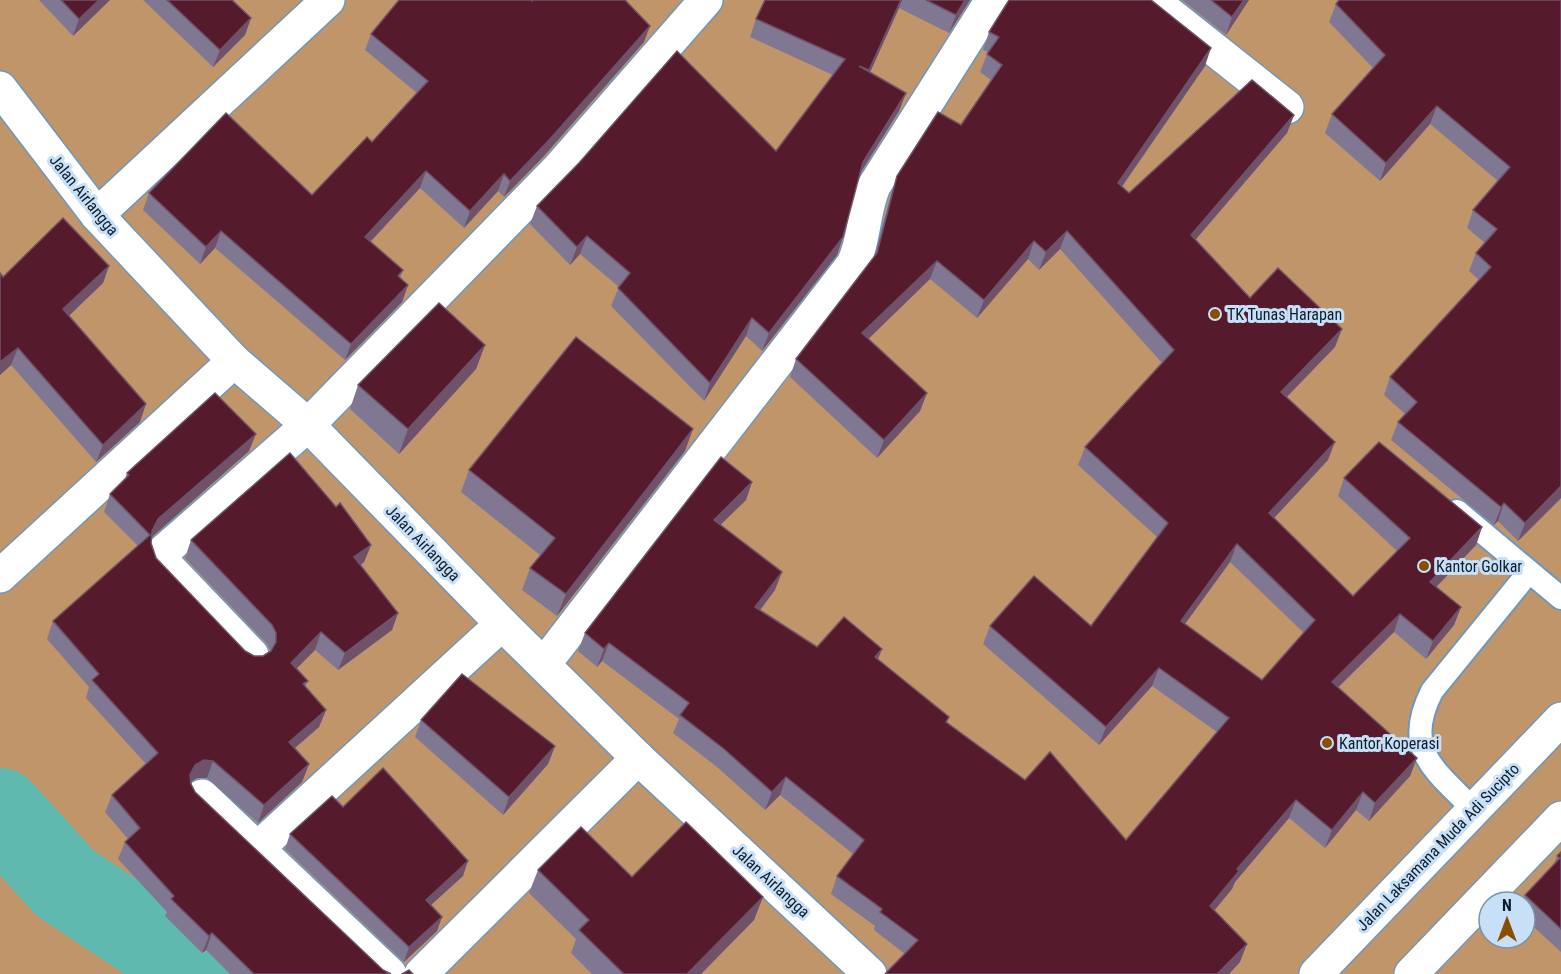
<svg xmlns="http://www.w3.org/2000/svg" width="1561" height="974" font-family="'Roboto Condensed',sans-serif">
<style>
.green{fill:#c1956a;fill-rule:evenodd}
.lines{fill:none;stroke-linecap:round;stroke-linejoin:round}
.river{stroke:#5fb9ae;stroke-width:86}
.service-casing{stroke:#6f98bb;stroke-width:26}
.minor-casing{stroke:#6f98bb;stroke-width:36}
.secondary-casing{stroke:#6f98bb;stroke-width:36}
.service{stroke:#fff;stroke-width:22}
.minor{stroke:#fff;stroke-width:33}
.secondary{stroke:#fff;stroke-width:33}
.wall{fill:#807893;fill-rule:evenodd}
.shaded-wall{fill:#6f5269}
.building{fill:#551a2b;stroke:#6f5269;stroke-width:1.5;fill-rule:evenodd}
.poi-dot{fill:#874f00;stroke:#c7e0f7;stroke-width:2}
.labels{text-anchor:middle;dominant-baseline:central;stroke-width:6;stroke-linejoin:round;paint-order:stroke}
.street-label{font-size:16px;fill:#0d1d2b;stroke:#c7e0f7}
.poi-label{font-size:16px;fill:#0d1d2b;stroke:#c7e0f7;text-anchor:start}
</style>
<rect width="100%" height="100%" fill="#abd5fb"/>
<!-- green -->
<path class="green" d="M 0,0 L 1561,0 L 1561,974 L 0,974 ZM 1489,902 L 1525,902 L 1525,938 L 1489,938 Z"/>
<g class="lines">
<!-- river -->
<polyline class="river" points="0,811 65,883 202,974"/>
<defs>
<g id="service">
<polyline points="1457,511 1561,598"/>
<path d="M 1474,810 C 1434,769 1402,750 1432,691 L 1529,572"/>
</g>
<g id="minor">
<polyline points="1152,0 1287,107"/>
<polyline points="0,88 97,215 234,361 308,425 502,624 638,758 870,974"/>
<polyline points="97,215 328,0"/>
<polyline points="0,576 234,361"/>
<polyline points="252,655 163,562 164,551 308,425 558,169 706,0"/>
<path d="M 545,663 L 853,264 C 865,239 863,212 874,186 L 992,0"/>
<polyline points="202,796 390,974"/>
<polyline points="258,848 502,624"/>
<polyline points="421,974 638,758"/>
</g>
<g id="secondary">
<polyline points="1316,974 1561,719"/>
<polyline points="1411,974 1561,818"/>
</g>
</defs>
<!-- service casing -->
<use href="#service" class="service-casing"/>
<!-- minor casing -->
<use href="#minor" class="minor-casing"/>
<!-- secondary casing -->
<use href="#secondary" class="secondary-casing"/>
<!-- service -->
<use href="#service" class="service"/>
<!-- minor -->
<use href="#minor" class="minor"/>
<!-- secondary -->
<use href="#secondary" class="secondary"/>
</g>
<!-- wall -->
<g class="wall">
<polygon points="39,0 110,0 73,36"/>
<polygon points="143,0 234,0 233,1 251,18 245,35 213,67"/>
<polygon points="765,0 970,0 949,33 899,8 870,72 906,93 899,111 859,175 843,237 837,255 762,351 746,336 704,401 611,306 619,287 580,254 570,265 530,224 537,206 776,151 833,75 750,37 756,19"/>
<polygon points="1182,0 1249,0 1226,35"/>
<polygon points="1561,0 1561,498 1518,541 1498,521 1494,525 1391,440 1398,422 1405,414 1384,395 1390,377 1479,280 1469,271 1476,253 1485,243 1467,228 1473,210 1498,181 1430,124 1380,181 1325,133 1332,114 1373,68 1329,22 1336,4"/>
<path d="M 989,32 L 1205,66 L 1122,187 L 1129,193 L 1294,115 L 1287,133 L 1195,240 L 1250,298 L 1335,347 L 1286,398 L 1328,460 L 1274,518 L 1353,596 L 1397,551 L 1338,496 L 1344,478 L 1482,527 L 1476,545 L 1436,587 L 1461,607 L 1454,625 L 1426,659 L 1394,632 L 1338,688 L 1417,758 L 1410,776 L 1369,821 L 1356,810 L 1325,848 L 1289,818 L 1235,882 L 1232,889 L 1214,911 L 1240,962 L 1229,974 L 885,974 L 905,954 L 874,930 L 875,926 L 831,894 L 837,876 L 853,854 L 780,795 L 765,810 L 717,767 L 673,733 L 679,719 L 602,661 L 597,667 L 578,651 L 585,633 L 752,482 L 746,500 L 720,525 L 775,590 L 760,610 L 817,647 L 878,660 L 947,723 L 1025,780 L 1126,840 L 1217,732 L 1152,686 L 1099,745 L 983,644 L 990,626 L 1091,626 L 1157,537 L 1078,465 L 1085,447 L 1162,363 L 1060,249 L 1039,270 L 1028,259 L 977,318 L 930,279 L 868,339 L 927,393 L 920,411 L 877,458 L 790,377 L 796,359 L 874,257 L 891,194 L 897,176 L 961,125 L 991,80 L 980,72 L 988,52 L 983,50 ZM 1230,562 L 1304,633 L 1262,680 L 1185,624 Z"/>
<polygon points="371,34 644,42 544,156 504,197 498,191 464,228 420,188 370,242 403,270 400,278 408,285 402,302 345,360 215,248 200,264 143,210 149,193 312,195 372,142 417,93 365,50"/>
<polygon points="109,266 103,283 69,316 140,422 96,462 11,365 0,375 0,273 3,277"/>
<polygon points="485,345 476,369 399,454 350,409 358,385"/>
<polygon points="249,451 152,537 151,543 156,558 245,651 254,656 263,656 270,652 270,650 266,643 185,558 191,540 336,507 371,545 364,562 361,565 398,613 392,630 338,670 315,650 297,668 308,681 305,687 326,710 319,727 295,748 309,764 302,782 258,823 207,778 197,778 190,782 195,792 383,970 391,974 230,974 206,950 202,953 165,916 167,912 118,859 125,842 128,839 105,812 112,795 146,764 86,698 89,687 47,639 53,621 138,546 104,512 110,494 125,479 127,473"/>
<polygon points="685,451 557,616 522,590 530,568 540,555 461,492 469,470"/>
<polygon points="421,720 555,746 548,764 503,815 415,737"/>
<polygon points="343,807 463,876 431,905 437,931 404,962 285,849 290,834"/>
<polygon points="1561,852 1561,952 1525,919 1525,902 1522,902 1525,895 1554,864 1557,856"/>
<polygon points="538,870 632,877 754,920 701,974 592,974 571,953 576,939 529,893"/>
</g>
<!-- shaded-wall -->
<g class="shaded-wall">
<polygon points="99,0 110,0 73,36 79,19"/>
<polygon points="901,0 902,0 899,8 863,88 869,70"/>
<polygon points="965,0 970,0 949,33 956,15"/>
<polygon points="1244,0 1249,0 1226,35 1232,17"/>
<polygon points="251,18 245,35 213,67 220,50"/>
<polygon points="650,26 644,42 544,156 504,197 510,181"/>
<polygon points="1211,48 1205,66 1111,202 1118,183"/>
<polygon points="906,93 899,111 856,180 863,162"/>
<polygon points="1437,106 1430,124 1380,181 1386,163"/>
<polygon points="1294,115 1287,133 1184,253 1191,235"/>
<polygon points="426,171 420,188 359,254 365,237"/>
<polygon points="504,174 498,191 464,228 470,211"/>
<polygon points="221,231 215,248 200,264 206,247"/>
<polygon points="1067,231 1060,249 1039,270 1046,252"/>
<polygon points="587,236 580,254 570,265 577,247"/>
<polygon points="843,237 837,255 762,351 769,333"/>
<polygon points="1034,241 1028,259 977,318 984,300"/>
<polygon points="937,261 930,279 856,351 862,333"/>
<polygon points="109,266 103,283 57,327 63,309"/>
<polygon points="408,285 402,302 345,360 351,344"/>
<polygon points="752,318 746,336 704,401 710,383"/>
<polygon points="1342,329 1335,347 1274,410 1281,392"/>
<polygon points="485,345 476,369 399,454 408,429"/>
<polygon points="18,348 11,365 0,375 0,362"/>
<polygon points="927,393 920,411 877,458 884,440"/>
<polygon points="146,404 140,422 96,462 103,445"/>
<polygon points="693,429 685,451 557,616 566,594"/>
<polygon points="256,434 249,451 152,537 152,531 158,519"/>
<polygon points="1335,442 1328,460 1262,531 1269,513"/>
<polygon points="752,482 746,500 707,538 714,520"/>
<polygon points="1561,486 1561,498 1518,541 1525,523"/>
<polygon points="1504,503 1498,521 1494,525 1501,507"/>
<polygon points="1482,527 1476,545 1424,600 1430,582"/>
<polygon points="1237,544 1230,562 1174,639 1181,621"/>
<polygon points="371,545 364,562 348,574 354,557"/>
<polygon points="782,572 775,590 749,625 755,607"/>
<polygon points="1461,607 1454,625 1426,659 1433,641"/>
<polygon points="398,613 392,630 338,670 345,653"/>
<polygon points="1400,614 1394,632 1325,700 1332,682"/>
<polygon points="321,632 315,650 285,680 291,663"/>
<polygon points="609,643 602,661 597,667 604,649"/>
<polygon points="882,649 875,667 875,657"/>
<polygon points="1159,668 1152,686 1099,745 1106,727"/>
<polygon points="326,710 319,727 282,759 289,742"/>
<polygon points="555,746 548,764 503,815 509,797"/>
<polygon points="1417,758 1410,776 1369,821 1375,803"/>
<polygon points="204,760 213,761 207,778 197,778 189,783 190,775 195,765"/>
<polygon points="309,764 302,782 258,823 264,805"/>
<polygon points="786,777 780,795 765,810 772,792"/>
<polygon points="1363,792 1356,810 1325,848 1332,830"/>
<polygon points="1296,800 1289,818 1235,882 1232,889 1203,924 1210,906 1237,869"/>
<polygon points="468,861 463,876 421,914 426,900"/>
<polygon points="763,897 754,920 701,974 687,974"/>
<polygon points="442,917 437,931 404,962 409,947"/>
<polygon points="212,933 206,950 202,953 209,936"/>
<polygon points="1247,944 1240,962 1229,974 1217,974"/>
</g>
<!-- building -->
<g class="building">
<polygon points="61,0 99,0 79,19"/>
<polygon points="167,0 232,0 251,18 220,50"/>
<polygon points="399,0 531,0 532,1 533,0 625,0 650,26 550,139 510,181 504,174 470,211 426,171 365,237 403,270 398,276 408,285 351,344 221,231 206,247 149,193 226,113 312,195 367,137 372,142 428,81 371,34"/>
<polygon points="765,0 901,0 869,70 859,66 906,93 863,162 843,237 769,333 752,318 710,383 618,288 630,273 587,236 577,247 537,206 579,163 677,51 776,151 845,59 756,19"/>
<polygon points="926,0 965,0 956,15"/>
<path d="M 1009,0 L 1151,0 L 1211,48 L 1118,183 L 1129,193 L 1252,80 L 1294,115 L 1191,235 L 1250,298 L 1278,268 L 1342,329 L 1281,392 L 1335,442 L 1269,513 L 1353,596 L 1410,538 L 1344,478 L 1379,442 L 1482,527 L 1430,582 L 1461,607 L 1433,641 L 1400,614 L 1332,682 L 1417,758 L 1375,803 L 1363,792 L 1332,830 L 1296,800 L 1237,869 L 1239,871 L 1210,906 L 1247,944 L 1217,974 L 885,974 L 918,940 L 880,912 L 882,909 L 837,876 L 864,840 L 786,777 L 772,792 L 724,749 L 680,715 L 689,703 L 609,643 L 604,649 L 585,633 L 721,457 L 752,482 L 714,520 L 782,572 L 755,607 L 817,647 L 844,617 L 882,649 L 875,657 L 949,717 L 946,722 L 1025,780 L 1050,752 L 1126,840 L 1229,718 L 1159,668 L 1106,727 L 990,626 L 1034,576 L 1091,626 L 1168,523 L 1085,447 L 1174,350 L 1067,231 L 1046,252 L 1034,241 L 984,300 L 937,261 L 862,333 L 927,393 L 884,440 L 796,359 L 877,253 L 897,176 L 938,112 L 961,125 L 1002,65 L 987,54 L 999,37 L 989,32 ZM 1237,544 L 1315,620 L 1262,680 L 1181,621 Z"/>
<polygon points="1211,0 1244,0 1232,17"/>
<polygon points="1339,0 1561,0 1561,486 1525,523 1504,503 1501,507 1398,422 1417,402 1390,377 1491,267 1476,253 1497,229 1473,210 1510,167 1437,106 1386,163 1332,114 1385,55 1336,4"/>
<polygon points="63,218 109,266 63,309 146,404 103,445 18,348 0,362 0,273 3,277"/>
<polygon points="439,303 485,345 408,429 358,385"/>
<polygon points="576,337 693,429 566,594 530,568 555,538 469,470"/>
<polygon points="215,393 256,434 158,519 152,531 151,543 156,558 245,651 254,656 263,656 271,651 276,642 276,633 272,625 191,540 290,453 336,507 340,503 371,545 354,557 398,613 345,653 321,632 291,663 308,681 303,684 326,710 289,742 309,764 264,805 213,761 204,760 195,765 190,775 191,784 195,792 383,970 391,974 254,974 212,933 209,936 171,899 174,896 125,842 140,828 112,795 158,753 92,680 99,674 53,621 150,535 110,494 129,475 127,473"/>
<polygon points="462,674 555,746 509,797 421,720"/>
<polygon points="383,768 468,861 426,900 442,917 409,947 290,834 332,796 343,807"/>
<polygon points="686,822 763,897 687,974 624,974 579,930 589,920 538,870 581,827 632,877"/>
<polygon points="1561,852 1561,929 1525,895 1560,858 1557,856"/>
<polygon points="409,970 413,974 402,974"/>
</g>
<!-- markers -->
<g class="poi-dot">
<circle cx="1215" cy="314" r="6"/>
<circle cx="1424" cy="566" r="6"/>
<circle cx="1327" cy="743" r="6"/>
</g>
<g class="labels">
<!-- street labels -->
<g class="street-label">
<text transform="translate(84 195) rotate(51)">Jalan Airlangga</text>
<text transform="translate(423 543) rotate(46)">Jalan Airlangga</text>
<text transform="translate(1438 847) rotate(-46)">Jalan Laksamana Muda Adi Sucipto</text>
<text transform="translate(771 881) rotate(43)">Jalan Airlangga</text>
</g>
<!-- poi labels -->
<g class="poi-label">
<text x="1227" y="314">TK Tunas Harapan</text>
<text x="1436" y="566">Kantor Golkar</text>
<text x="1339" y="743">Kantor Koperasi</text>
</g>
</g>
<!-- north arrow -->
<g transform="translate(1507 920)"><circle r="28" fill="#c7e0f7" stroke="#7d92a5" stroke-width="1.5"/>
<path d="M0-4.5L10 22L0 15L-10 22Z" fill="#874f00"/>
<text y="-9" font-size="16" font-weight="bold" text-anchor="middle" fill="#0d1d2b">N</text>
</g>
</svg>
